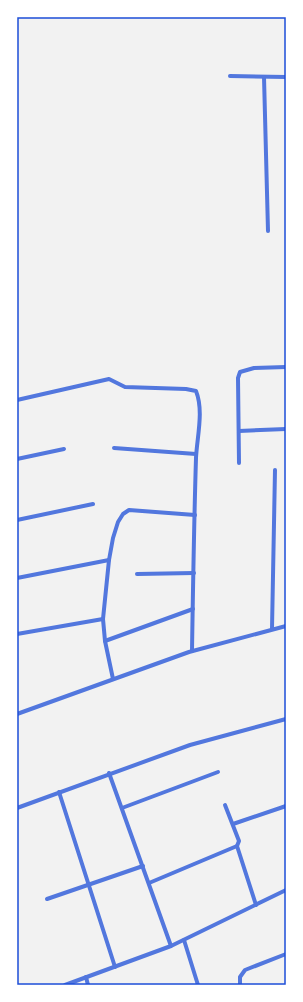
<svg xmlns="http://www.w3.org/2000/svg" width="303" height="1002" font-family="'Source Sans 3',sans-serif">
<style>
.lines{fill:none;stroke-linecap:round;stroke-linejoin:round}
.minor{stroke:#5277de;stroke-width:4}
.neatline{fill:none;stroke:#1d4ed8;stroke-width:1.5}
</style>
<rect width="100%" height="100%" fill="#f2f2f2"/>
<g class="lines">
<!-- minor -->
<g class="minor">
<polyline points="230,76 286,77"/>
<polyline points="264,77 268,231"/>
<path d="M 17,400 L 109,379 L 125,387 L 186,389 L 196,391 C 204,411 197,437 196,458 C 194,522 193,586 192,651"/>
<polyline points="239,431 286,429"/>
<polyline points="114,448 196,454"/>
<polyline points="17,459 64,449"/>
<polyline points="239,463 238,378 240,372 254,368 286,367"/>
<polyline points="17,520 93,504"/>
<polyline points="137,574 194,573"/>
<polyline points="17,578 109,560"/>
<polyline points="272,629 275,470"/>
<polyline points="17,634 103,619"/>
<polyline points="105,641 193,609"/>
<polyline points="113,679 105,641 103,619 109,560 113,538 118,522 123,514 129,510 195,515"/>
<polyline points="17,714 189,652 286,626"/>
<polyline points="109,773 171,946"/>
<polyline points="59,792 115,967"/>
<polyline points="17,808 190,745 286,719"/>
<polyline points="122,808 218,772"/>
<polyline points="233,824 286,806"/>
<polyline points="237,846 256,905"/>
<polyline points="149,883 237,846 239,841 225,805"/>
<polyline points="47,899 143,866"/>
<polyline points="184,940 198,985"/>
<polyline points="86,977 88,985"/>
<polyline points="65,985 171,946 286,890"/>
<polyline points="240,985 240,977 245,970 286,954"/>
</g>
</g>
<!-- border -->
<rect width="303" height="1002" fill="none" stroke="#ffffff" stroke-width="36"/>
<rect x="18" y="18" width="267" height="966" class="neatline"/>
</svg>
